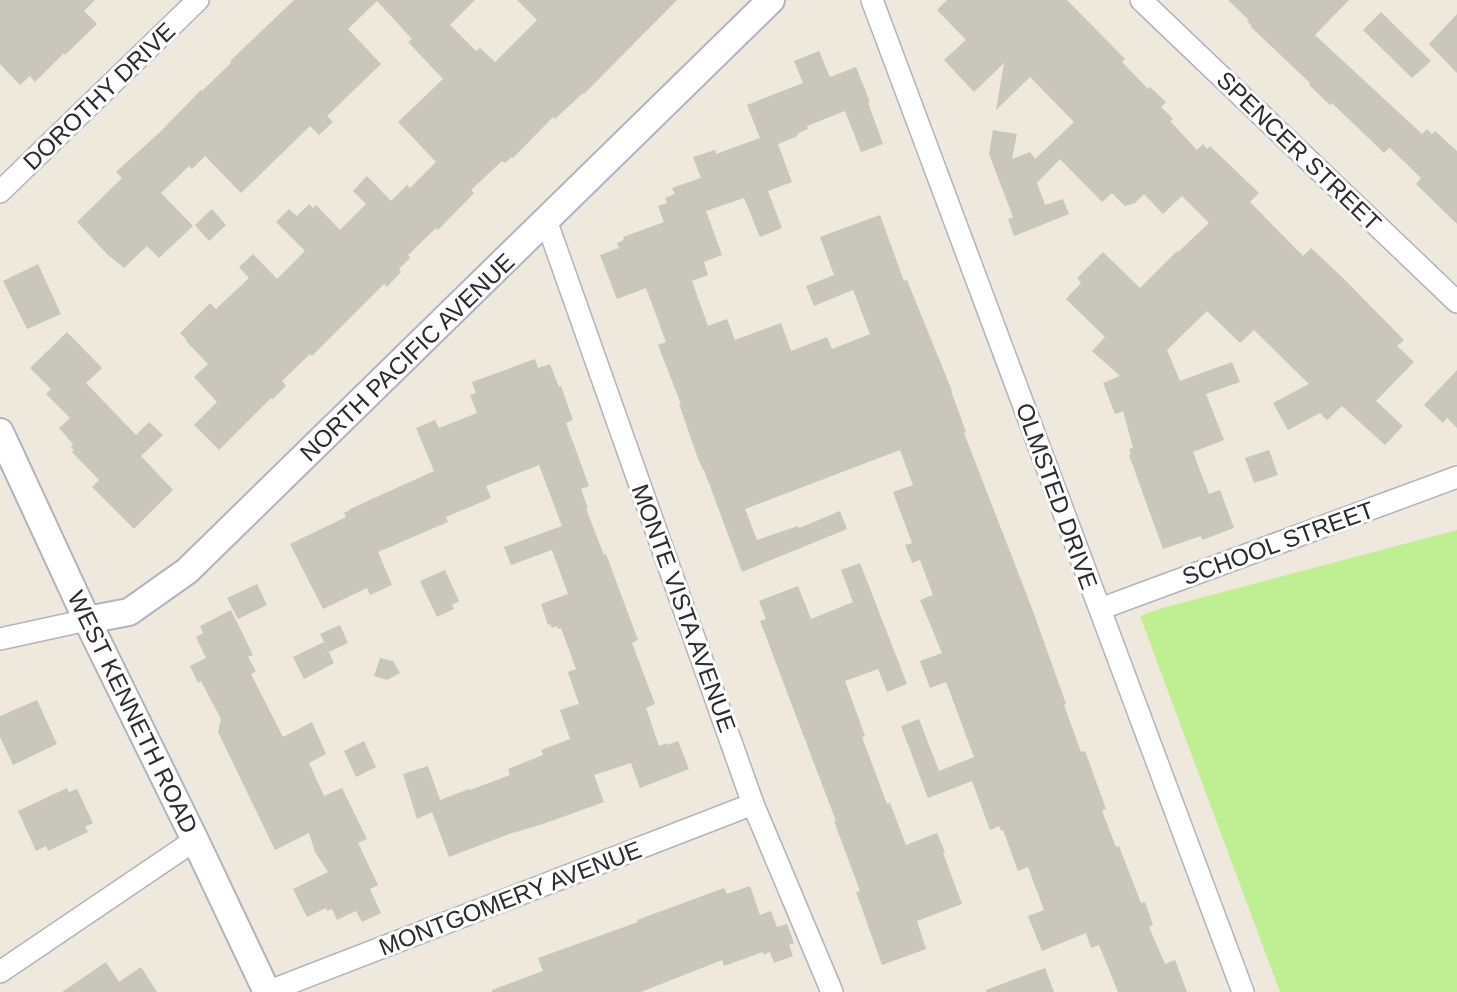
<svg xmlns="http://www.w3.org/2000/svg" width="1457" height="992" font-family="Arial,sans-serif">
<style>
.pitch{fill:#bfee93}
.building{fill:#c9c6bc}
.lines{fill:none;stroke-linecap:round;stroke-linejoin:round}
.minor-casing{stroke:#b2b2c0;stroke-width:24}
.tertiary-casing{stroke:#b2b2c0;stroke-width:30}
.minor{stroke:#fff;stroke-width:21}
.tertiary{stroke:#fff;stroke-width:26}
.labels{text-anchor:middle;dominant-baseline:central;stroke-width:6;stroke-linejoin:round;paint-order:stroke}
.street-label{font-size:24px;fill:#2c2c2c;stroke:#fff}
</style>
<rect width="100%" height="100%" fill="#eee8dd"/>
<!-- pitch -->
<polygon class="pitch" points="1457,530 1457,992 1280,992 1140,616 1162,608"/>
<!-- building -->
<g class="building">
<polygon points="0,0 95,0 84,11 97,24 65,55 64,53 35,82 30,76 20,85 0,64"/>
<polygon points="294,0 475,0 450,25 476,51 480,48 495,62 537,20 517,0 677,0 584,94 583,93 555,119 553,117 513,158 512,157 505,163 502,161 471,190 474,193 438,230 436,228 408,255 410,258 399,269 401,272 387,287 384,284 312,356 310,354 282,381 286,386 273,399 271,398 219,450 194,425 217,402 194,377 208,364 186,341 187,340 180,333 210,303 216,309 249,278 239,267 253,254 277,279 305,251 276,222 289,209 297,216 309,204 313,208 316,205 340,230 366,204 353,191 367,176 391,201 407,185 410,188 436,162 398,122 443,79 408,42 412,39 377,1 348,29 381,64 327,116 333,122 319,135 310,126 241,193 205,156 192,169 189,166 161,193 193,226 159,258 147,246 124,268 108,255 77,222 122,178 116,172 160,132 201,90 202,91 231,63 230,61"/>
<polygon points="947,0 1067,0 1125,59 1122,62 1148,89 1150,87 1166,102 1161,107 1173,119 1170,121 1197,150 1203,144 1207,149 1210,146 1259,193 1250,202 1303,256 1311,248 1341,276 1404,340 1397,346 1414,362 1376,401 1403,426 1385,445 1342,406 1327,420 1320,413 1288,430 1273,403 1309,384 1254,330 1240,343 1207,311 1167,350 1180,381 1232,362 1240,382 1206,394 1224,440 1193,452 1209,494 1220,490 1234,528 1202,540 1201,536 1163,549 1129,455 1131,454 1129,449 1133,448 1123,411 1115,414 1103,383 1120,376 1092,351 1105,337 1066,299 1081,283 1077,278 1103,252 1140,288 1177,251 1178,252 1209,223 1182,196 1163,214 1144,194 1135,203 1125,206 1112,193 1102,202 1060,159 1037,183 1045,205 1063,199 1069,214 1014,236 1008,219 1013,217 989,154 993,130 1017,134 1012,159 1030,152 1035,159 1074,122 1030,77 996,110 1004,63 974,92 944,60 966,40 937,10"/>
<polygon points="1228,0 1349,0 1315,35 1422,134 1427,129 1432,134 1435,131 1457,151 1457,224 1416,184 1421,178 1391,149 1389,148 1384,153 1332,103 1330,105 1309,85 1310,83 1251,27 1252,26 1247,21 1249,20"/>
<polygon points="1381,12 1431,61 1412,78 1363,30"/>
<polygon points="1457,14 1457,73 1429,44"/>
<polygon points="819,51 830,77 856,67 870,102 868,103 883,144 861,152 845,111 807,126 808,129 797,134 798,136 778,144 792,182 768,191 782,228 760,237 744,198 706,211 722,255 704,262 708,275 692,281 708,326 727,319 735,340 781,323 791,351 827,337 832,349 870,334 853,290 814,306 806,286 834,275 820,237 880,215 904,281 907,280 911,290 952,391 951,391 966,432 964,433 1033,611 1066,704 1064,705 1081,752 1085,751 1106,809 1102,811 1116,847 1119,846 1141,903 1145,902 1153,925 1149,927 1165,964 1175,960 1187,992 1118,992 1099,945 1091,948 1086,933 1042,951 1028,916 1044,910 1028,867 1018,871 1003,830 1001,831 999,826 990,830 972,781 928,798 901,726 919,719 939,771 974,757 946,682 930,688 920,661 942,653 920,600 933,595 920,560 912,563 905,545 912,543 893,492 913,485 900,450 745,509 757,540 798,526 799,528 840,511 847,529 742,572 704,470 703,470 697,456 679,404 681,404 658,345 666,342 646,288 617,299 600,255 619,248 617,243 624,240 623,237 664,222 658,206 667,203 665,198 675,194 672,188 701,178 693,157 715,150 716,154 760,138 747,105 803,83 794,61"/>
<polygon points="212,209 226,225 209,241 195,225"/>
<polygon points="38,264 61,314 27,329 3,281"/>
<polygon points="67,332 102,368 86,383 136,435 149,422 163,435 141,456 173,490 134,529 92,487 99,480 72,452 74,450 71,447 73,444 59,428 70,418 46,394 51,389 30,368"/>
<polygon points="535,359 538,368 550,364 559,387 561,386 573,420 566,423 589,486 581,489 588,508 586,509 604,555 606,554 638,640 632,643 655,704 646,708 659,746 667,743 668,745 678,741 689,769 640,788 631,763 594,775 604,802 543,824 509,834 449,857 432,812 417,819 403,774 428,766 440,800 469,789 470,790 510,775 508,769 543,755 541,750 570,739 560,710 579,704 568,672 576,669 561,628 558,629 557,626 552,628 550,624 548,625 541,604 568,594 552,550 511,565 504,547 562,526 539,465 486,486 491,498 446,517 448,522 378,552 392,585 370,595 367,588 323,609 290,544 346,517 344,513 350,510 350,509 434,471 416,428 435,420 439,428 477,413 470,395 476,393 472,382"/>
<polygon points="1457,370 1457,428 1447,418 1443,423 1424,405"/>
<polygon points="1269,450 1278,475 1254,483 1245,458"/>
<polygon points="860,563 907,684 887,692 878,669 845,681 865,736 862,737 887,804 890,803 906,845 937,833 945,852 943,853 962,904 917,921 926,949 882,965 856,892 860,891 834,821 836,821 760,621 766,619 759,601 798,586 811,619 853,602 841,570"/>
<polygon points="445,570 459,601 452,605 454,609 437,617 420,581"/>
<polygon points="257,584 267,605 238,619 227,598"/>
<polygon points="231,610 253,655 248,657 256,671 251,674 283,737 312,722 326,754 309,763 324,796 342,788 367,839 358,843 378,885 370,889 381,913 362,922 356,911 337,920 332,909 327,911 326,908 307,917 293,889 328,872 315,852 309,833 275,850 218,732 221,719 201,681 198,683 190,666 206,658 196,637 203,633 200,626"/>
<polygon points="340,625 348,643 329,652 320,634"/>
<polygon points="324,642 334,663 304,679 293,657"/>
<polygon points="380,658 393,661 400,673 387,680 374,676"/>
<polygon points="37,700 57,744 13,765 0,737 0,716"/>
<polygon points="364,741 376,767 356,777 344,751"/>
<polygon points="67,788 69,792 77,789 93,823 85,827 88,832 48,851 46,846 36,851 18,811"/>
<polygon points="750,886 760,915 771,911 777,927 787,924 794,943 789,945 793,956 774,963 770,952 763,955 763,952 724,966 722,960 641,992 492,992 492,990 543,971 538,958 638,922 637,920 724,888 727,894"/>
<polygon points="106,962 119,982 141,967 157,992 62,992"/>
<polygon points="1045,968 1054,992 986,992 986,990"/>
</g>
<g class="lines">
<defs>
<g id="minor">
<polyline points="872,0 1243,992"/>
<polyline points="1141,0 1457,302"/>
<polyline points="0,192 198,0"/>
<polyline points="546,220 753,804 832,992"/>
<polyline points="1100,609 1457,477"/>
<polyline points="0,639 87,620"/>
<polyline points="0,972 195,840"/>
<polyline points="267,992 753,804"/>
</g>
<g id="tertiary">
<polyline points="0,432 87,620 195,840 267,992"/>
<polyline points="87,620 129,612 187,571 771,0"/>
</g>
</defs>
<!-- minor casing -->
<use href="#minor" class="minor-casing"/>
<!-- tertiary casing -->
<use href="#tertiary" class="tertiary-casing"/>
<!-- minor -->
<use href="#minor" class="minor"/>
<!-- tertiary -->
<use href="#tertiary" class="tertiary"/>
</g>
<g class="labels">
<!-- street labels -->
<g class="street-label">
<text transform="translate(99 96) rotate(-44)">DOROTHY DRIVE</text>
<text transform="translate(1299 151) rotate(44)">SPENCER STREET</text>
<text transform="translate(407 357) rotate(-44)">NORTH PACIFIC AVENUE</text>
<text transform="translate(1057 496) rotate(70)">OLMSTED DRIVE</text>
<text transform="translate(1278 543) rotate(-20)">SCHOOL STREET</text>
<text transform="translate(684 608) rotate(70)">MONTE VISTA AVENUE</text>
<text transform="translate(133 712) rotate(64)">WEST KENNETH ROAD</text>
<text transform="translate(510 898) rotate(-21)">MONTGOMERY AVENUE</text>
</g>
</g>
</svg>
